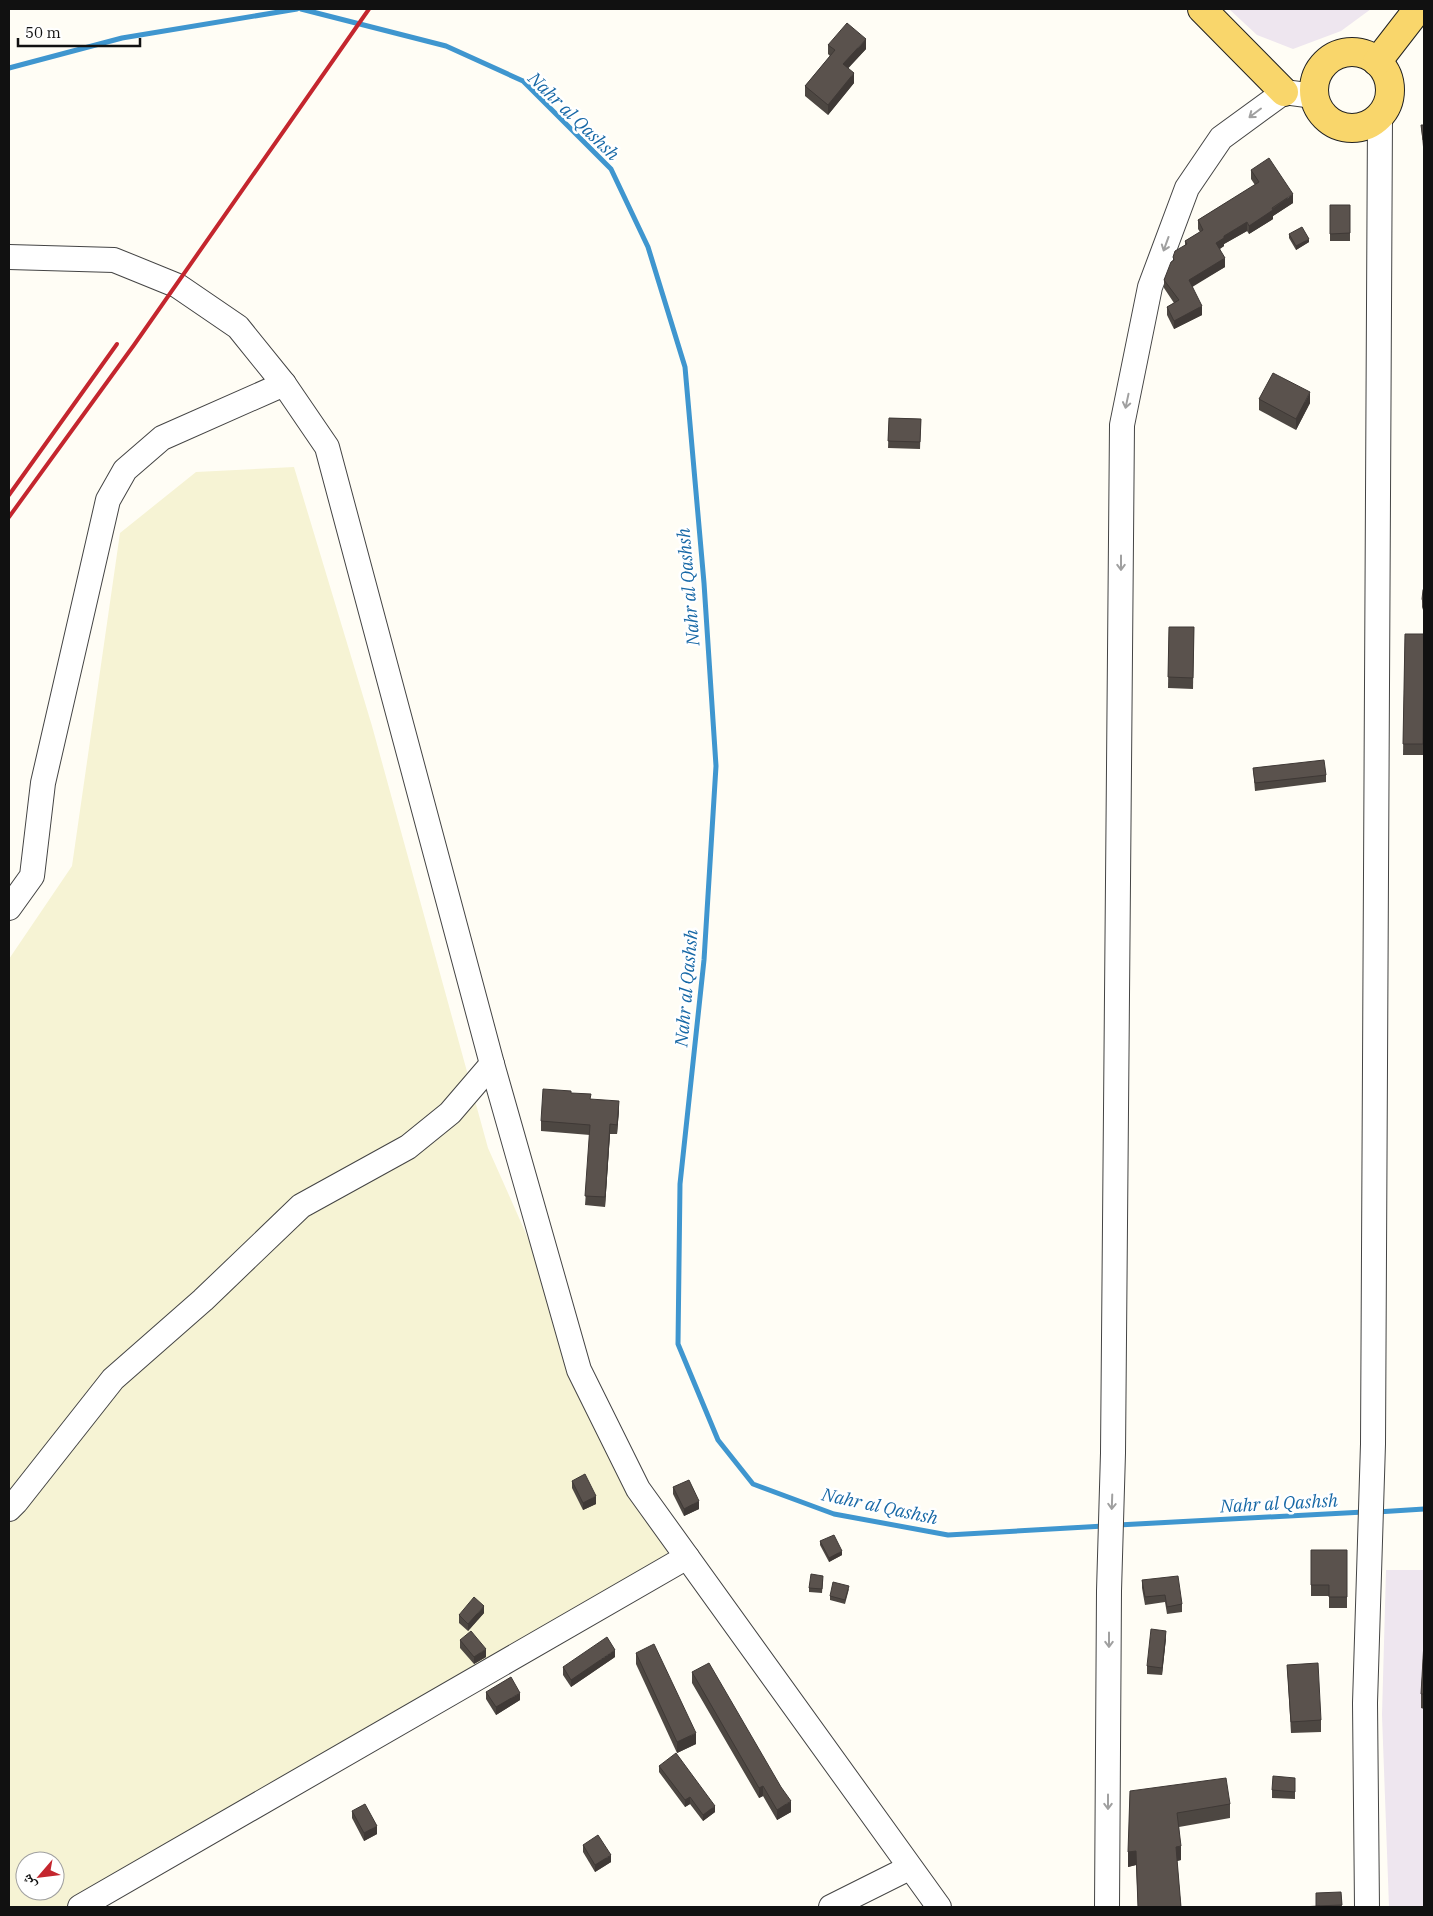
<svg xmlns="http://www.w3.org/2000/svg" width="1433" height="1916" font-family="'IBM Plex Serif','Noto Naskh Arabic',serif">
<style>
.industrial{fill:#eee6ef}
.farmland{fill:#f6f3d4;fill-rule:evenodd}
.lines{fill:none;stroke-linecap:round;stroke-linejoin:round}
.stream{stroke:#3f96cf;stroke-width:5}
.minor-casing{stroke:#444;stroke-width:26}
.major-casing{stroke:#222;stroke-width:30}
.minor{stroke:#fff;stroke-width:24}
.major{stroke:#f9d66b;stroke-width:28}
.rail{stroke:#c4262e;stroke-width:4}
.wall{fill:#4d4742}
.shaded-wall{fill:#3f3936}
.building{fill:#5a524d;stroke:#3f3936}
.oneway{stroke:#a0a0a0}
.labels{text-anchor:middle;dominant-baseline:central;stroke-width:5;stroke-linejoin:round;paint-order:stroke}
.water-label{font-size:18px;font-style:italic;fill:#1768a6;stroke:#fff}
</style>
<rect width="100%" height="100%" fill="#fffdf5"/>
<!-- industrial -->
<g class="industrial">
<polygon points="1229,9 1371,9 1341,31 1293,49 1257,35"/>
<polygon points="1386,1570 1424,1570 1424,1907 1389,1907 1382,1715"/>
</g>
<!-- farmland -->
<path class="farmland" d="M 294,467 L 372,726 L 488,1148 L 676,1572 L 104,1907 L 9,1907 L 9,959 L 72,866 L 120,533 L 196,472 ZM 25,1861 L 55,1861 L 55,1891 L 25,1891 Z"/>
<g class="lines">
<!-- stream -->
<g class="stream">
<polyline points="301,9 446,46 523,81 611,169 648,247 685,367 704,583 716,766 704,960 680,1184 678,1344 718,1440 753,1484 834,1514 948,1535 1104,1526"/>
<polyline points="9,68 122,38 297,9"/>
<polyline points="1377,1512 1424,1509"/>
<polyline points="1118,1525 1364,1512"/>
</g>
<defs>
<g id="minor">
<polyline points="9,257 114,260 178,286 238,327 284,384 327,447 492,1064 579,1370 638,1489 939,1907"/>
<polyline points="9,908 32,876 43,783 108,500 125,470 162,438 284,384"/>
<polyline points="9,1509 16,1502 113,1379 203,1300 301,1206 408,1147 450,1113 492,1064"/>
<polyline points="80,1907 687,1557"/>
<polyline points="831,1907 909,1868"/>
<polyline points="1107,1907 1109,1591 1113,1453 1122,425 1150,287 1187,188 1221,138 1284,92 1314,96"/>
<polyline points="1367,1907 1365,1703 1373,1444 1380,117"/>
</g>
<g id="major">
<polyline points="1202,9 1284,92"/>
<circle cx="1352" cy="90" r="38"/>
<polyline points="1377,62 1418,9"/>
</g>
</defs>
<!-- minor casing -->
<use href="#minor" class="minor-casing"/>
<!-- major casing -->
<use href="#major" class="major-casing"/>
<!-- minor -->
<use href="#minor" class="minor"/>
<!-- major -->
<use href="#major" class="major"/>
<!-- rail -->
<g class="rail">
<polyline points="9,495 117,344"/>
<polyline points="9,517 134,345 369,9"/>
</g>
</g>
<!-- wall -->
<g class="wall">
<polygon points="828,45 866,49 848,68 854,83 828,115 805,96 805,86 830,56 828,54"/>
<polygon points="1421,125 1424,125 1424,147 1423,147"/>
<polygon points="1251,170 1293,203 1273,216 1273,219 1249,234 1247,231 1224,244 1224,246 1220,249 1225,267 1192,286 1202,315 1174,329 1167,315 1167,307 1174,303 1164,288 1164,280 1173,260 1173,257 1185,245 1185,241 1200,232 1198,229 1198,220 1255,185 1251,179"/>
<rect x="1330" y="205" width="20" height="36"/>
<polygon points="1289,234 1309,242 1296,250 1289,238"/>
<polygon points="1259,399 1310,403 1296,430 1259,410"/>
<polygon points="889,418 921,419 920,449 888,448"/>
<polygon points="1424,588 1424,613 1422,607 1422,599"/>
<polygon points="1169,627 1194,627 1193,689 1168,688"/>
<polygon points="1405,634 1424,634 1423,755 1403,755"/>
<polygon points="1253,768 1326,775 1326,782 1255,791"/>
<polygon points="571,1093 591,1099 619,1110 617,1134 610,1134 605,1207 585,1205 590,1135 541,1131 541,1121"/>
<polygon points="572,1481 596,1504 583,1510 572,1488"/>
<polygon points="673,1487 699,1509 684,1516 673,1494"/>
<polygon points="820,1541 842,1555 829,1562 820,1545"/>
<polygon points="1311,1550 1347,1550 1347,1608 1329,1608 1329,1596 1311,1596"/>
<polygon points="823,1579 822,1593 809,1592 809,1588"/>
<polygon points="1142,1580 1182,1604 1182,1612 1167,1614 1165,1602 1145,1605 1142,1588"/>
<polygon points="849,1589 845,1604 830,1600 830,1596"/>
<polygon points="484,1613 468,1631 459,1623 459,1615"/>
<polygon points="1166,1638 1162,1675 1147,1674 1147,1666"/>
<polygon points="460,1640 486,1657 474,1664 460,1648"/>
<polygon points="1424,1642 1424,1709 1421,1708 1421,1694"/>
<polygon points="636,1653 696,1744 677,1753 636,1664"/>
<polygon points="615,1657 571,1687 563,1675 563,1667"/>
<polygon points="1287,1665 1321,1720 1321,1732 1291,1733"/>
<polygon points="692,1672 791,1812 777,1820 763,1796 759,1798 692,1683"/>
<polygon points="486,1692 520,1700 496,1715 486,1699"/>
<polygon points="659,1766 715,1812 703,1821 690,1804 685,1807 659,1772"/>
<polygon points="1295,1785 1295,1799 1272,1798 1272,1790"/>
<polygon points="1130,1791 1230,1804 1230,1818 1179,1827 1181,1860 1177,1861 1181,1907 1138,1907 1136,1865 1128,1867"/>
<polygon points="352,1811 377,1834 364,1841 352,1818"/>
<polygon points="583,1845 611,1862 595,1872 583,1852"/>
<polygon points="1341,1892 1342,1907 1300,1907 1316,1906"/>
</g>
<!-- shaded-wall -->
<g class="shaded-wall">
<polygon points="866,39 866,49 843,74 843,64"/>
<polygon points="854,73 854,83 828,115 828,105"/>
<polygon points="1293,194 1293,203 1273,216 1273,219 1249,234 1249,226"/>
<polygon points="1247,222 1247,231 1224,244 1224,246 1216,251 1216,243 1224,236"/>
<polygon points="1309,239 1309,242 1296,250 1296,246"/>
<polygon points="1225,258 1225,267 1189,289 1189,280"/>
<polygon points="1202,306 1202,315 1174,329 1174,321"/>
<polygon points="1310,392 1310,403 1296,430 1296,419"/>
<polygon points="619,1101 619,1110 617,1134 617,1125"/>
<polygon points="610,1124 610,1134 605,1207 605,1197"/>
<polygon points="596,1496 596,1504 583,1510 583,1503"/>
<polygon points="699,1501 699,1509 684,1516 684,1509"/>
<polygon points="842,1551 842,1555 829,1562 829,1558"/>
<polygon points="484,1606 484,1613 468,1631 468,1624"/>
<polygon points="1166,1631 1166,1638 1162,1675 1162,1668"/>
<polygon points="486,1649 486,1657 474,1664 474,1657"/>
<polygon points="615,1650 615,1657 571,1687 571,1680"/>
<polygon points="520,1693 520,1700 496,1715 496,1707"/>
<polygon points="696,1733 696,1744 677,1753 677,1742"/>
<polygon points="763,1786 763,1796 759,1798 759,1788"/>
<polygon points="690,1797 690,1804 685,1807 685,1800"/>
<polygon points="791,1801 791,1812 777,1820 777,1810"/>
<polygon points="715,1806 715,1812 703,1821 703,1815"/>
<polygon points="377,1826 377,1834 364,1841 364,1833"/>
<polygon points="1181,1846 1181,1860 1176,1861 1176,1847"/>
<polygon points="1136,1851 1136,1865 1128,1867 1128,1852"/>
<polygon points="611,1855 611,1862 595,1872 595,1865"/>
</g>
<!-- building -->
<g class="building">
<polygon points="847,23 866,39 843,64 854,73 828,105 805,86 835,50 828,45"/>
<polygon points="1421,125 1424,125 1424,139 1423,140"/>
<polygon points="1269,158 1293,194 1272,208 1273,210 1249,226 1247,222 1224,236 1224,238 1216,243 1225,258 1189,280 1202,306 1174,321 1167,307 1179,300 1164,280 1171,262 1174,260 1173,257 1175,251 1187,244 1185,241 1203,230 1198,220 1259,182 1251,170"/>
<polygon points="1330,205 1350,205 1350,233 1330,234"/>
<polygon points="1302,227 1309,239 1296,246 1289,234"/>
<polygon points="1273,373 1310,392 1296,419 1259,399"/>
<polygon points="889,418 921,419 920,442 888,441"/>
<polygon points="1424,588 1424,605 1422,599 1423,590"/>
<polygon points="1169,627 1194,627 1193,678 1168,677"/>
<polygon points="1405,634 1424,634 1423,744 1403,744"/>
<polygon points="1324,760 1326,775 1255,783 1253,768"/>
<polygon points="543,1089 571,1091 571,1093 591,1094 590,1099 619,1101 617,1125 610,1124 605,1197 585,1196 590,1125 541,1121"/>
<polygon points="585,1474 596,1496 583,1503 572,1481"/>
<polygon points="689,1480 699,1501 684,1509 673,1487"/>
<polygon points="834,1535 842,1551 829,1558 820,1541"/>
<polygon points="1311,1550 1347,1550 1347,1597 1329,1597 1329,1585 1311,1585"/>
<polygon points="811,1574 823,1576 822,1589 809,1588"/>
<polygon points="1178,1576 1182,1604 1167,1607 1165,1595 1145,1597 1142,1580"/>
<polygon points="833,1582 849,1586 845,1600 830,1596"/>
<polygon points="474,1597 484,1606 468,1624 459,1615"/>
<polygon points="1151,1629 1166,1631 1162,1668 1147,1666"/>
<polygon points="471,1631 486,1649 474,1657 460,1640"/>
<polygon points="607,1637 615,1650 571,1680 563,1667"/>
<polygon points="1424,1642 1424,1694 1421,1694"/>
<polygon points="654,1644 696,1733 677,1742 636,1653"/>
<polygon points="709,1663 781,1787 791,1801 777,1810 763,1786 759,1788 692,1672"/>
<polygon points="1318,1663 1321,1720 1291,1722 1287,1665"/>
<polygon points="511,1677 520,1693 496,1707 486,1692"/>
<polygon points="676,1753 715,1806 703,1815 690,1797 685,1800 659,1766"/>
<polygon points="1273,1776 1295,1778 1295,1792 1272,1790"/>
<polygon points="1226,1778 1230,1804 1177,1813 1181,1846 1176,1847 1181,1907 1138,1907 1136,1851 1128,1852 1130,1791"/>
<polygon points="365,1804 377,1826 364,1833 352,1811"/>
<polygon points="598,1835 611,1855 595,1865 583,1845"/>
<polygon points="1341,1892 1342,1905 1316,1906 1316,1893"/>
<polygon points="1320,1906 1320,1907 1300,1907"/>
</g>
<!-- one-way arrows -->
<defs><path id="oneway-shaft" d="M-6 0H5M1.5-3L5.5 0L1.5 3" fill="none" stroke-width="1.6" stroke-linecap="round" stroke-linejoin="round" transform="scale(1.25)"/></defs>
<g class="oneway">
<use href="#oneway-shaft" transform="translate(1255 113) rotate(143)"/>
<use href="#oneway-shaft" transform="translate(1166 244) rotate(110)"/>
<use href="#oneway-shaft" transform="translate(1127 401) rotate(102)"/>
<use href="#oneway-shaft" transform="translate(1121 563) rotate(90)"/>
<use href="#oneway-shaft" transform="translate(1112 1502) rotate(92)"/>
<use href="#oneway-shaft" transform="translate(1109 1640) rotate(90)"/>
<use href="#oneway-shaft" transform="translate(1108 1802) rotate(90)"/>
</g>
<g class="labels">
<!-- water labels -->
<g class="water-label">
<text transform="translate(574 116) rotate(44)">Nahr al Qashsh</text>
<text transform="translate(688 587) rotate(-95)">Nahr al Qashsh</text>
<text transform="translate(686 988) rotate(-85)">Nahr al Qashsh</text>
<text transform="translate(1279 1503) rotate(-3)">Nahr al Qashsh</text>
<text transform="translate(880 1506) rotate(12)">Nahr al Qashsh</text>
</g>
</g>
<!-- border -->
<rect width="1433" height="1916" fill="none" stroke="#111111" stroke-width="20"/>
<!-- north arrow -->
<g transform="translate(40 1876) rotate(242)"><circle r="24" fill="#ffffff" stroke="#a0a0a0"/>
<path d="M0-4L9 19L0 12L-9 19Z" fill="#c4262e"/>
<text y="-8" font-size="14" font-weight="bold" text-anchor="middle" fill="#111111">ش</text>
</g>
<!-- scale -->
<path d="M18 38v8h122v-8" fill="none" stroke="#111111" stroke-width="2.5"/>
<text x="25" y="38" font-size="15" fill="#111111" stroke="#ffffff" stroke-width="4" paint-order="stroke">50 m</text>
</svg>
